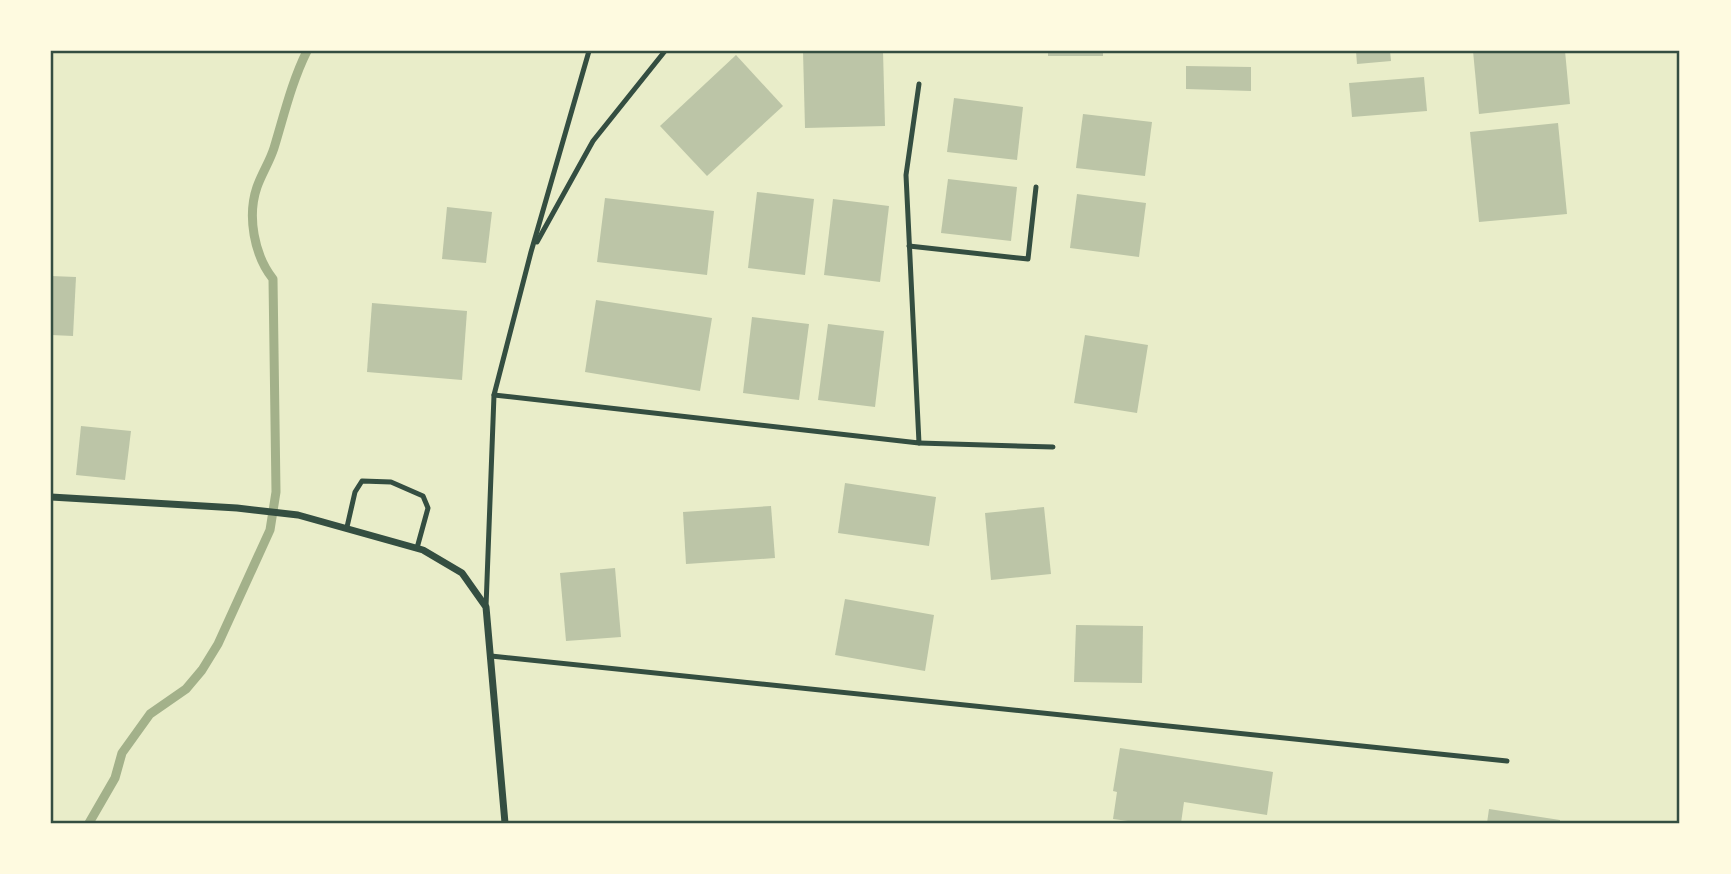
<svg xmlns="http://www.w3.org/2000/svg" width="1731" height="874" font-family="Quicksand,sans-serif">
<style>
.lines{fill:none;stroke-linecap:round;stroke-linejoin:round}
.stream{stroke:#a3b18a;stroke-width:9}
.building{fill:#bcc5a7}
.service{stroke:#344e41;stroke-width:5}
.minor{stroke:#344e41;stroke-width:7}
.neatline{fill:none;stroke:#344e41;stroke-width:2.5}
</style>
<rect width="100%" height="100%" fill="#e9edc9"/>
<g class="lines">
<!-- stream -->
<path class="stream" d="M 89,823 L 115,778 L 122,753 L 150,714 L 186,689 L 202,670 L 218,644 L 270,530 L 276,492 L 273,279 C 254,255 247,216 257,187 C 262,173 270,161 274,148 C 284,115 292,81 307,51"/>
</g>
<!-- building -->
<g class="building">
<polygon points="803,51 883,51 885,126 805,128"/>
<rect x="1048" y="51" width="55" height="5"/>
<polygon points="1356,51 1390,51 1391,61 1357,64"/>
<polygon points="1473,51 1565,51 1570,104 1479,114"/>
<polygon points="736,55 783,106 707,176 660,126"/>
<polygon points="1186,66 1251,67 1251,91 1186,89"/>
<polygon points="1424,77 1427,111 1352,117 1349,83"/>
<polygon points="954,98 1023,107 1017,160 947,152"/>
<polygon points="1083,114 1152,122 1145,176 1076,168"/>
<polygon points="1558,123 1567,214 1479,222 1470,132"/>
<polygon points="948,179 1017,187 1011,241 941,233"/>
<polygon points="757,192 814,199 805,275 748,268"/>
<polygon points="1077,194 1146,203 1139,257 1070,248"/>
<polygon points="605,198 714,211 707,275 597,262"/>
<polygon points="833,199 889,206 880,282 824,275"/>
<polygon points="447,207 492,212 486,263 442,259"/>
<polygon points="51,276 76,277 73,336 51,335"/>
<polygon points="596,300 712,318 700,391 585,372"/>
<polygon points="372,303 467,311 462,380 367,372"/>
<polygon points="752,317 809,324 799,400 743,393"/>
<polygon points="828,324 884,331 875,407 818,400"/>
<polygon points="1085,335 1148,345 1137,413 1074,403"/>
<polygon points="81,426 131,431 125,480 76,475"/>
<polygon points="845,483 936,497 929,546 838,533"/>
<polygon points="771,506 775,558 686,564 683,512"/>
<polygon points="1044,507 1051,574 991,580 985,513"/>
<polygon points="615,568 621,637 566,641 560,573"/>
<polygon points="845,599 934,615 925,671 835,655"/>
<polygon points="1076,625 1143,626 1142,683 1074,682"/>
<polygon points="1120,748 1273,772 1267,815 1184,802 1181,823 1143,823 1113,819 1117,792 1113,791"/>
<polygon points="1489,809 1560,820 1560,823 1487,823"/>
</g>
<g class="lines">
<!-- service -->
<g class="service">
<polyline points="537,242 593,141 665,51"/>
<polyline points="909,246 1028,259 1036,187"/>
<polyline points="494,395 919,443 906,175 919,84"/>
<polyline points="919,443 1053,447"/>
<polyline points="347,527 355,492 362,481 391,482 423,496 428,508 417,548"/>
<polyline points="486,607 494,395 531,252 589,51"/>
<polyline points="491,656 1507,761"/>
</g>
<!-- minor -->
<polyline class="minor" points="51,497 237,508 298,515 423,550 462,573 486,607 505,823"/>
</g>
<!-- border -->
<rect width="1731" height="874" fill="none" stroke="#fefae0" stroke-width="105"/>
<rect x="52" y="52" width="1626" height="770" class="neatline"/>
</svg>
